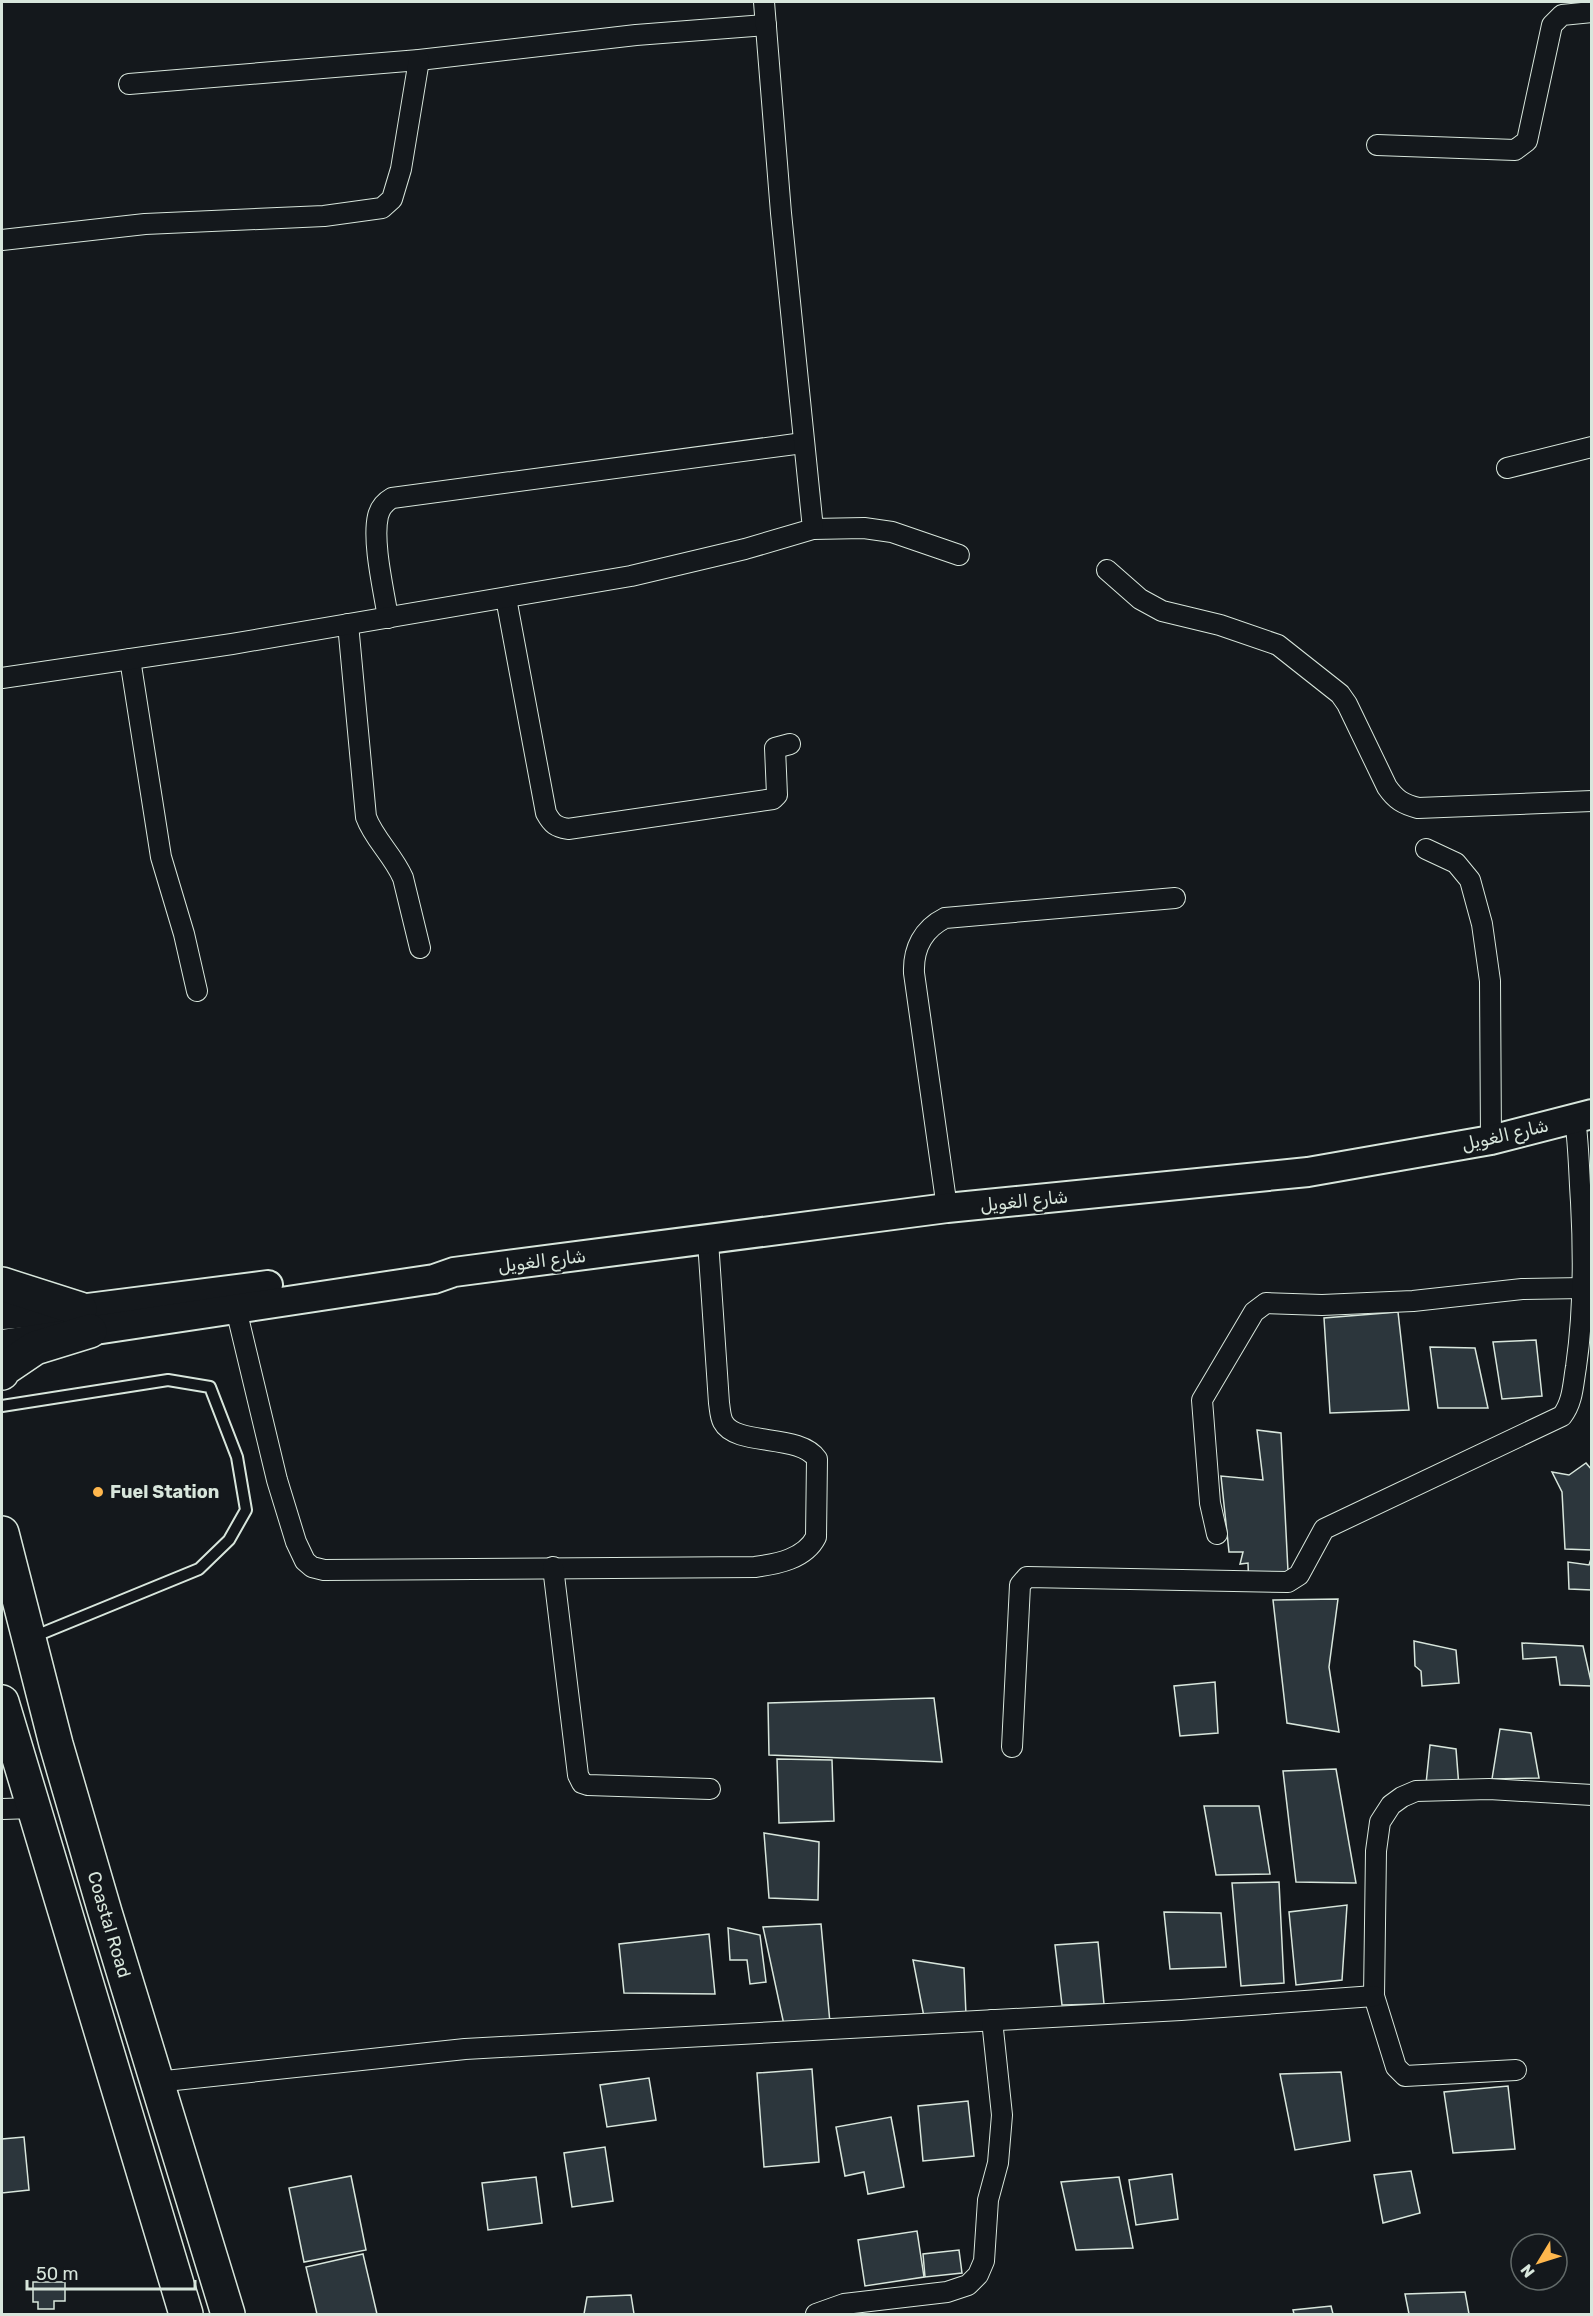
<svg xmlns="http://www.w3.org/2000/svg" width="1593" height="2316" font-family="Rubik,'Noto Naskh Arabic',sans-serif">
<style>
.building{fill:#2c363c;stroke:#d8e6dc;stroke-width:1.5}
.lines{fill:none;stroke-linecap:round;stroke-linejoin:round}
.lane-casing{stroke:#d8e6dc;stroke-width:14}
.street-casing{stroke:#d8e6dc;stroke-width:22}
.secondary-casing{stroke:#d8e6dc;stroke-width:32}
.highway-casing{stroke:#d8e6dc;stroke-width:36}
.lane{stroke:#14181c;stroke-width:10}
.street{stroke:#14181c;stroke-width:20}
.secondary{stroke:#14181c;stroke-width:28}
.highway{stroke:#14181c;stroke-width:33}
.poi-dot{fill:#ffb74d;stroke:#14181c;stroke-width:2}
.labels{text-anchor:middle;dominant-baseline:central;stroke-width:4.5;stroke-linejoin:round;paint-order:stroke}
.street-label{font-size:18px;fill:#d8e6dc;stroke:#14181c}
.poi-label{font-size:18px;font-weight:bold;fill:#d8e6dc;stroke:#14181c;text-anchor:start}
</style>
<rect width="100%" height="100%" fill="#14181c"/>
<!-- building -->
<g class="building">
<polygon points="1398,1312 1409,1410 1330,1413 1324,1318"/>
<polygon points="1536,1340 1542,1396 1502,1399 1493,1342"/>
<polygon points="1430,1347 1475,1348 1488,1408 1438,1408"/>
<polygon points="1257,1430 1281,1433 1289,1591 1249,1591 1248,1563 1240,1564 1243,1552 1229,1552 1221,1476 1263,1480"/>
<polygon points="1586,1463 1592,1470 1592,1550 1565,1549 1562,1492 1552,1472 1569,1475"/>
<polygon points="1592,1556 1592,1590 1569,1589 1568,1562 1589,1565"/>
<polygon points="1338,1599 1329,1667 1339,1732 1287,1723 1273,1600"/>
<polygon points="1414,1641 1456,1650 1459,1683 1422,1686 1421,1671 1415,1666"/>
<polygon points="1522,1643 1583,1646 1592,1686 1560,1685 1556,1657 1523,1659"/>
<polygon points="1215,1682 1218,1733 1180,1736 1174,1686"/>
<polygon points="934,1698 942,1762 769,1755 768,1703"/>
<polygon points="1500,1729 1531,1733 1539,1778 1492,1779"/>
<polygon points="1430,1745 1456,1749 1459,1787 1426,1784"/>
<polygon points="777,1759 832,1760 834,1821 779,1823"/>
<polygon points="1336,1769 1356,1883 1296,1882 1283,1771"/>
<polygon points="1204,1806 1259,1806 1270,1874 1216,1875"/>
<polygon points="764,1833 819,1842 818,1900 769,1898"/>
<polygon points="1279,1882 1284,1983 1241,1986 1232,1883"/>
<polygon points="1347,1905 1342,1980 1296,1985 1289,1912"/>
<polygon points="1164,1912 1221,1913 1226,1967 1170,1969"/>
<polygon points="821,1924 830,2023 784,2025 763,1927"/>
<polygon points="728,1928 760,1935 766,1982 750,1984 747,1960 730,1960"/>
<polygon points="709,1934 715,1994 624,1993 619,1944"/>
<polygon points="1098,1942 1104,2004 1062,2005 1055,1945"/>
<polygon points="913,1960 964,1968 966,2015 924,2017"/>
<polygon points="812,2069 819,2162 764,2167 757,2073"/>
<polygon points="1341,2072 1350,2141 1295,2150 1280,2074"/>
<polygon points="649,2078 656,2120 607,2127 600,2085"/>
<polygon points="1508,2086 1515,2149 1453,2153 1444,2092"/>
<polygon points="968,2101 974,2156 923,2161 918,2106"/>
<polygon points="891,2117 904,2187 868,2194 864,2172 845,2176 836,2127"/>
<polygon points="24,2137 29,2190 2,2193 2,2139"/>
<polygon points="605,2147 613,2201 572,2207 564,2153"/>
<polygon points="1411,2171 1420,2213 1383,2223 1374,2175"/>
<polygon points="1172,2174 1178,2219 1136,2225 1129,2180"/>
<polygon points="351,2176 366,2250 304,2262 289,2188"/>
<polygon points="536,2177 542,2223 488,2230 482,2183"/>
<polygon points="1119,2177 1133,2248 1076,2250 1061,2182"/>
<polygon points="917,2231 924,2277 865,2286 858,2240"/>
<polygon points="959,2250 962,2273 925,2277 923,2254"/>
<polygon points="363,2254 377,2314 317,2314 306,2267"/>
<polygon points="33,2282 65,2282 65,2301 54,2301 54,2309 38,2309 38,2302 33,2302"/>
<polygon points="1465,2292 1469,2314 1409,2314 1405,2294"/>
<polygon points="631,2295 634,2314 584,2314 587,2297"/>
<polygon points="1331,2306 1333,2314 1294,2314 1293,2310"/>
</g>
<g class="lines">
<defs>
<polyline id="lane" points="2,1406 168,1380 210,1387 237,1457 246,1510 229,1540 199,1569 33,1637"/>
<g id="street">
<polyline points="129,84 419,60 636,35 766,25"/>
<polyline points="1377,145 1515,150 1527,141 1552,25 1562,15 1592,12"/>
<polyline points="2,240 145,224 324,216 382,208 392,199 401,169 419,60"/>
<polyline points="1507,468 1592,447"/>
<polyline points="813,529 864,528 892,532 959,555"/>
<path d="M 1107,570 L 1140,599 L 1162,611 L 1220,625 L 1278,645 L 1340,694 L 1347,704 L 1387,787 C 1396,800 1403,804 1418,808 L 1592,801"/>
<path d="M 506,598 L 546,813 C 552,824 556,827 568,829 L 773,799 L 777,795 L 775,748 L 790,744"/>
<path d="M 388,618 C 384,591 372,542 378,516 C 380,508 385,502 392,498 L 803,443"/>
<path d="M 348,624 L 366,817 C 374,839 393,855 403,878 L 420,948"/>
<polyline points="130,659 161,857 184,934 197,991"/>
<polyline points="2,678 232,644 631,576 745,549 813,529 781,213 764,2"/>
<polyline points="1426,849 1456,863 1470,880 1482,924 1490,981 1491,1140"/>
<path d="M 947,1208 L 914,973 C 913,949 923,929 945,918 L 1175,898"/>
<path d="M 236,1309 L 277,1480 L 296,1542 L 305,1561 L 312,1567 L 324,1570 L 755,1567 C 777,1564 805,1559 816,1537 L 817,1459 C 800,1433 736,1447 723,1422 C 720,1416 720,1409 719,1403 L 708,1241"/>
<polyline points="1217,1534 1210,1503 1202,1400 1254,1312 1266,1303 1322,1305 1413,1301 1522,1289 1583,1288"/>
<polyline points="553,1567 578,1775 582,1783 588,1785 710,1789"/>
<path d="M 1012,1747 L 1020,1585 L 1027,1577 L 1288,1582 L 1299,1575 L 1324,1529 L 1562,1416 C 1573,1402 1573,1384 1576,1367 C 1584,1312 1584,1257 1581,1202 C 1579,1174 1579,1147 1575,1119"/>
<polyline points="2,1809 34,1808"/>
<polyline points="1516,2070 1405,2076 1396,2067 1374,1996 1376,1851 1380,1822 1391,1805 1402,1797 1416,1791 1489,1789 1592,1795"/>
<polyline points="156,2082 465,2049 1181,2010 1374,1996"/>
<polyline points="816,2314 844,2304 947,2292 968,2285 978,2275 984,2261 988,2200 998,2163 1002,2115 992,2020"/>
</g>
<g id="secondary">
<polyline points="2,1315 80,1309 268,1285"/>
<polyline points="2,1344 434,1279 454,1272 947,1208 1308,1172 1491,1140 1592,1114"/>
</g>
<g id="highway">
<polyline points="2,1284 80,1309"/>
<polyline points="2,1373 4,1369 35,1348 90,1331"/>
<path id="s1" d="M 2,1533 L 56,1744 L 105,1912 L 228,2314"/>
<polyline points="2,1702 186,2314"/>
</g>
</defs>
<!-- lane casing -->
<use href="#lane" class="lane-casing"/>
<!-- street casing -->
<use href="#street" class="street-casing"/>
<!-- secondary casing -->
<use href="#secondary" class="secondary-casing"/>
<!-- highway casing -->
<use href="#highway" class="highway-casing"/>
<!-- lane -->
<use href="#lane" class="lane"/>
<!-- street -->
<use href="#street" class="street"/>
<!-- secondary -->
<use href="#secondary" class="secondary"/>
<!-- highway -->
<use href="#highway" class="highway"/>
</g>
<!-- markers -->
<circle class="poi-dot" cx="98" cy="1492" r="6"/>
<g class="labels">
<!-- street labels -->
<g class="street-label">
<text transform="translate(1505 1135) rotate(-13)">شارع الغويل</text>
<text transform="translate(1024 1201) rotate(-6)">شارع الغويل</text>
<text transform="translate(542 1261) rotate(-7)">شارع الغويل</text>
<text stroke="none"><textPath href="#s1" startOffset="406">Coastal Road</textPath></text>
</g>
<!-- poi labels -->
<g class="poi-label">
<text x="110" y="1492">Fuel Station</text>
</g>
</g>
<!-- border -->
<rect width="1593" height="2316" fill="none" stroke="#d8e6dc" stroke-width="6"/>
<!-- north arrow -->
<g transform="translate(1539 2262) rotate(232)"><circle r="28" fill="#14181c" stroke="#626a69" stroke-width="1.5"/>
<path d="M0-4.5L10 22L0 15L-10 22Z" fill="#ffb74d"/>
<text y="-9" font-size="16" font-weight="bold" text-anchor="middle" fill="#d8e6dc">N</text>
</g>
<!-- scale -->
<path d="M27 2280v9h168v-9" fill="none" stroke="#d8e6dc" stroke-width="3"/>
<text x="36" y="2280" font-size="18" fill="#d8e6dc" stroke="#14181c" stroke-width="4.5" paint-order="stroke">50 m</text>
</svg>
